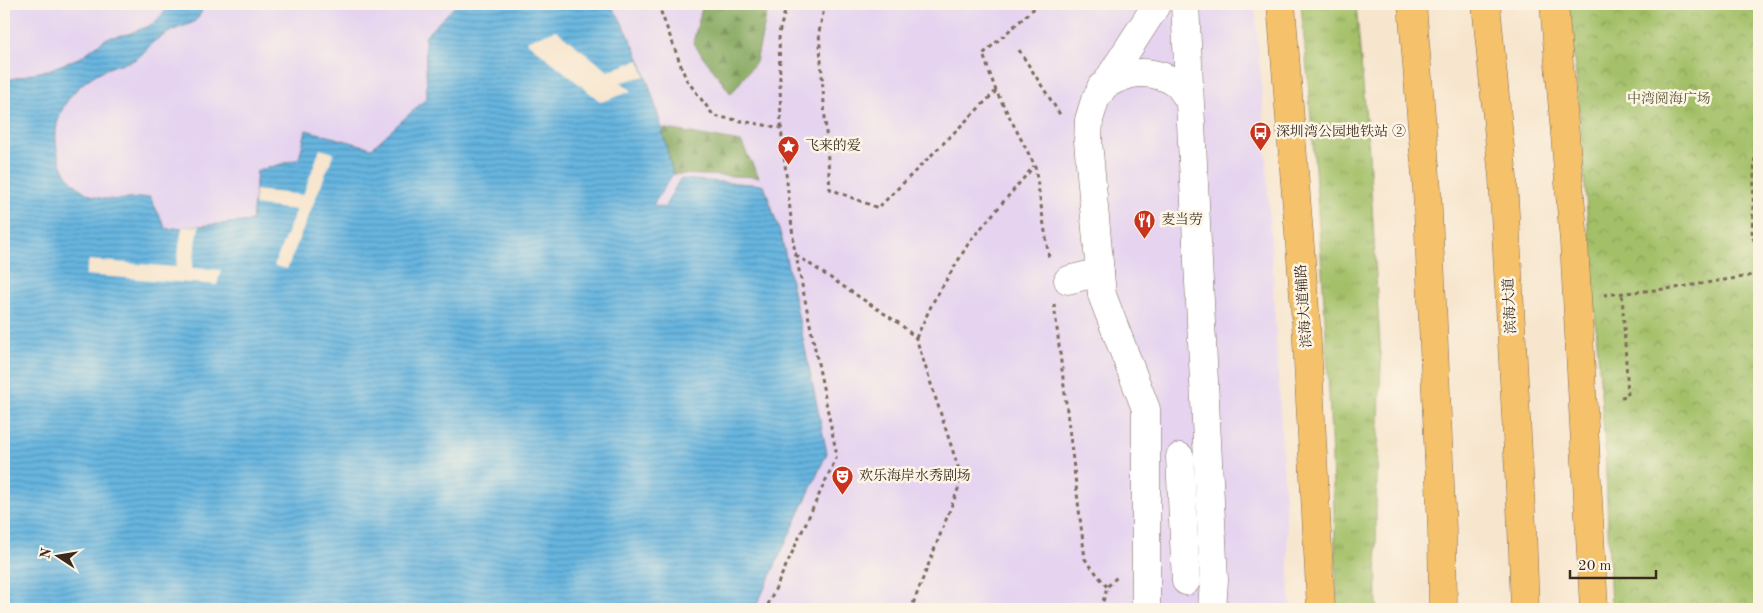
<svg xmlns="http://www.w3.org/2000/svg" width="1763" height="613" font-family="'Old Standard TT','Noto Serif SC',serif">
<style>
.built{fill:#e5d3f0}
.grass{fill:url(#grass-tufts);stroke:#6f7543}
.forest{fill:url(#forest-firs);stroke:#5e683d}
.park{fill:url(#park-crowns);stroke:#6f7543}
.water{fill:url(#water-rules);stroke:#50707f}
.pier{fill:#f7e5cd}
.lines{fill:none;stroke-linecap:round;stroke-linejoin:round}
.minor-casing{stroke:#7d6b5b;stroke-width:29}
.major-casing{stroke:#7d6b5b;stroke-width:29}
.highway-casing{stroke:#7d6b5b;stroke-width:29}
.path{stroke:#7d6b5b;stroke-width:3;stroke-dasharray:4 4;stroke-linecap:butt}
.minor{stroke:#fff;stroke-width:28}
.major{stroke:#f5c16b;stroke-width:28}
.highway{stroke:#f5c16b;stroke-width:28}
.labels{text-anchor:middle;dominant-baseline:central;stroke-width:5;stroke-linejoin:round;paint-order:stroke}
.park-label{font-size:14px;fill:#5a5734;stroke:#fcf5e5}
.poi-label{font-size:14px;fill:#3b2a1e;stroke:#fcf5e5;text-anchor:start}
.street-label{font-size:14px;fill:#3b2a1e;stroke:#fcf5e5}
</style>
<defs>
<pattern id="grass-tufts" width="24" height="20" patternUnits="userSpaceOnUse" patternTransform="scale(1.25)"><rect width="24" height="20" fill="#a3c068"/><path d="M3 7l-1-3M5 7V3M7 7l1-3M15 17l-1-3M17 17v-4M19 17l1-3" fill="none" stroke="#869c55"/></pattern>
<pattern id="forest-firs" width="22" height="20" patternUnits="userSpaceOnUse" patternTransform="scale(1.25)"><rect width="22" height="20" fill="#82a65c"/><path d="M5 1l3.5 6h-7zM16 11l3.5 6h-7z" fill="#6c874b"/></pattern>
<pattern id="park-crowns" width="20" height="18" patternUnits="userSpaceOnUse" patternTransform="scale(1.25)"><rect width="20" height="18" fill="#a3c068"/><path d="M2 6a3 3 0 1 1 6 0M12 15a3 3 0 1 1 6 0" fill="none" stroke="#869c55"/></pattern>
<pattern id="water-rules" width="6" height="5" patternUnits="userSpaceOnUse" patternTransform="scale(1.25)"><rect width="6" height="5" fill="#66b5e0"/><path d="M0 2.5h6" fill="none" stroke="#5593b5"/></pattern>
</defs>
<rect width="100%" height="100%" fill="#fcf5e5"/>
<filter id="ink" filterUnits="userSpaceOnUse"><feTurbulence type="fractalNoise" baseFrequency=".02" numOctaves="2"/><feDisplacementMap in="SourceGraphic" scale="10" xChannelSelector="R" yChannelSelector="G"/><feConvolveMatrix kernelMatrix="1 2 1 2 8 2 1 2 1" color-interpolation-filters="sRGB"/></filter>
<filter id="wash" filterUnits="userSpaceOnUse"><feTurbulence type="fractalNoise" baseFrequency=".0096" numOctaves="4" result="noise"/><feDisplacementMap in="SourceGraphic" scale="20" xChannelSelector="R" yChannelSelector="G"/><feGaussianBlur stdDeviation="1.12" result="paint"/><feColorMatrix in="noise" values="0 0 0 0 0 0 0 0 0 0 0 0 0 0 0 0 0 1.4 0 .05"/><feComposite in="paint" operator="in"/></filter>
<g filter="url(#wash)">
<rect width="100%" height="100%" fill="#f7e5cd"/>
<!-- built -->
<polygon class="built" points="4,4 1255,4 1264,116 1291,609 4,609"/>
<!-- grass -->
<path class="grass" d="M 1301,4 L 1356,4 L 1369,153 L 1381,363 L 1376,510 L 1377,609 L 1337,609 C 1332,407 1320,205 1301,4 Z"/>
<!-- forest -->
<g class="forest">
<polygon points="703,4 769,4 756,62 731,94 693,43"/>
<polygon points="662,128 741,142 759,177 673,174"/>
</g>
<!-- park -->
<polygon class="park" points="1568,4 1759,4 1759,609 1611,609 1605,446 1579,107"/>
<!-- water -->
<path class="water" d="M 172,4 L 204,4 C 197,28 189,22 172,31 C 165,34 157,39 152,43 C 147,49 142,55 136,59 C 129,63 121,63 114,66 C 82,77 53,106 56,142 C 58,159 64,175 77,186 C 97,205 124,199 150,197 L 166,229 L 252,221 L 257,171 L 299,159 L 306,130 L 372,148 L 427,98 L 425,36 L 457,4 L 610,4 C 644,52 659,117 673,174 L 653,205 L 664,208 L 680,179 L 764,185 L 782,239 L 827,453 L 755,609 L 4,609 L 4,81 L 51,69 L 81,57 L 107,38 L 128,34 L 149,26 L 157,20 Z"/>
<!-- pier -->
<g class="pier">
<polygon points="556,30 608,71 639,60 645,76 621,82 632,91 601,102 526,41"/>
<polygon points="320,149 334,153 287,269 274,266 296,210 254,205 255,190 303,195"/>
<polygon points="199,226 192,268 221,270 217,285 85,275 89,260 176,267 182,227"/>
</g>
</g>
<g filter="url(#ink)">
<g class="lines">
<defs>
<g id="minor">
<polyline points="1185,4 1214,580 1212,609"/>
<path d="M 1101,87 C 1123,75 1139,68 1164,77 C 1170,79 1176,82 1180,87 C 1183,91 1186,96 1189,100"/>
<polyline points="1068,280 1100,272"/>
<polyline points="1180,457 1186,581"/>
<polyline points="1145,609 1146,606 1146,409 1102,295 1088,141 1089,120 1095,100 1157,4"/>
</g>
<g id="major">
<polyline points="1281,4 1306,323 1321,609"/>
<polyline points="1554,4 1574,242 1594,609"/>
</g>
<g id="highway">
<polyline points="1412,4 1427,189 1442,529 1443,609"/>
<polyline points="1486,4 1503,178 1522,527 1525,609"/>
</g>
</defs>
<!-- minor casing -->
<use href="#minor" class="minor-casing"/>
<!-- major casing -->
<use href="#major" class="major-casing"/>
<!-- highway casing -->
<use href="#highway" class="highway-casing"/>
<!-- path -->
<g class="path">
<polyline points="658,4 686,79 714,116 781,128 794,246 837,456 766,609"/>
<polyline points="825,4 819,32 830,189 878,208 996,91 1035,166 1049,258"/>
<polyline points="1019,50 1061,116"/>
<polyline points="996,91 983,54 1039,4"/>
<polyline points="781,128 779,33 787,4"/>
<polyline points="1759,143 1755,150 1752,236 1759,249"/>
<polyline points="796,255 900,324 916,338 962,479 911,609"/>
<polyline points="1604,295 1675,288 1749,276 1759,268"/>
<polyline points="1054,304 1085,559 1107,587"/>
<polyline points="916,338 933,302 970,241 1034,166"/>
<polyline points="1621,397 1628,396 1622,292"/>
<polyline points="1101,609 1107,587 1118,576"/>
</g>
<!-- minor -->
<use href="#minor" class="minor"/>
<!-- major -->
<use href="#major" class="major"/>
<!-- highway -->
<use href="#highway" class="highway"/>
</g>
</g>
<!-- icons -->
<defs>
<symbol id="bus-pin" viewBox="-11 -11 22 30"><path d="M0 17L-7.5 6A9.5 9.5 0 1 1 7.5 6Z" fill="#c8321e" stroke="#fcf5e5"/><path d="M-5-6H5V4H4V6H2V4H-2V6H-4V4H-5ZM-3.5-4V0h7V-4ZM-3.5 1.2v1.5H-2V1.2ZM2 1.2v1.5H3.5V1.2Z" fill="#fff"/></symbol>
<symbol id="sight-pin" viewBox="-11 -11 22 30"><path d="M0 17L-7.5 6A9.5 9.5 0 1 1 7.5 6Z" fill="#c8321e" stroke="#fcf5e5"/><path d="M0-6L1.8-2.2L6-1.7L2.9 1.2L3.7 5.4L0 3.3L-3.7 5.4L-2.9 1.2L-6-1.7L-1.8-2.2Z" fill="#fff"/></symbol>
<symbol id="restaurant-pin" viewBox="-11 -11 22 30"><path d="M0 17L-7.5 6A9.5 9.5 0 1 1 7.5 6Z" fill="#c8321e" stroke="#fcf5e5"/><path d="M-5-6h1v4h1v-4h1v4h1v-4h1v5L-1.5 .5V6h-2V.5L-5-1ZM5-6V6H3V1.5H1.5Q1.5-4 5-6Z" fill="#fff"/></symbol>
<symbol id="theatre-pin" viewBox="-11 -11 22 30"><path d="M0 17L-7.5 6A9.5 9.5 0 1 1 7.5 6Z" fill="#c8321e" stroke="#fcf5e5"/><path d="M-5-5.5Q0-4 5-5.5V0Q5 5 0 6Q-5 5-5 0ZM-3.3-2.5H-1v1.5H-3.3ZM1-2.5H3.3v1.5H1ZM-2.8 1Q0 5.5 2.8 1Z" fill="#fff"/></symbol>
</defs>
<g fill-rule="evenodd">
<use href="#bus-pin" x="1248" y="120" width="25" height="34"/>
<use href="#sight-pin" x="776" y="134" width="25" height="34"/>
<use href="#restaurant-pin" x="1132" y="208" width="25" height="34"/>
<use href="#theatre-pin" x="830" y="464" width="25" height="34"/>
</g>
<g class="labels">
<!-- park labels -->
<g class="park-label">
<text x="1669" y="99">中湾阅海广场</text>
</g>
<!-- poi labels -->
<g class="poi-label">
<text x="1276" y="132">深圳湾公园地铁站 ②</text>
<text x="805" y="146">飞来的爱</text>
<text x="1161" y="220">麦当劳</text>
<text x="859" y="476">欢乐海岸水秀剧场</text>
</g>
<!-- street labels -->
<g class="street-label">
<text transform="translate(1304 306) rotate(-94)">滨海大道辅路</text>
<text transform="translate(1510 306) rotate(-93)">滨海大道</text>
</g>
</g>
<!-- margin -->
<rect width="1763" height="613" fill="none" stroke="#fcf5e5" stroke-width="20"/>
<!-- north arrow -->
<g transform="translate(58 556) rotate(282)" stroke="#fcf5e5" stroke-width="4" paint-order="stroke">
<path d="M0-4L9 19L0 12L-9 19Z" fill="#3b2a1e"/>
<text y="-8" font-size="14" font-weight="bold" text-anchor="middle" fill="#3b2a1e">N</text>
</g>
<!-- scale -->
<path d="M1570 570v8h86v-8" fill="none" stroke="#3b2a1e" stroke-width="2.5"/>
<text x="1578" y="570" font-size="15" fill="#3b2a1e" stroke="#fcf5e5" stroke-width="4" paint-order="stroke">20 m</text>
</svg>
